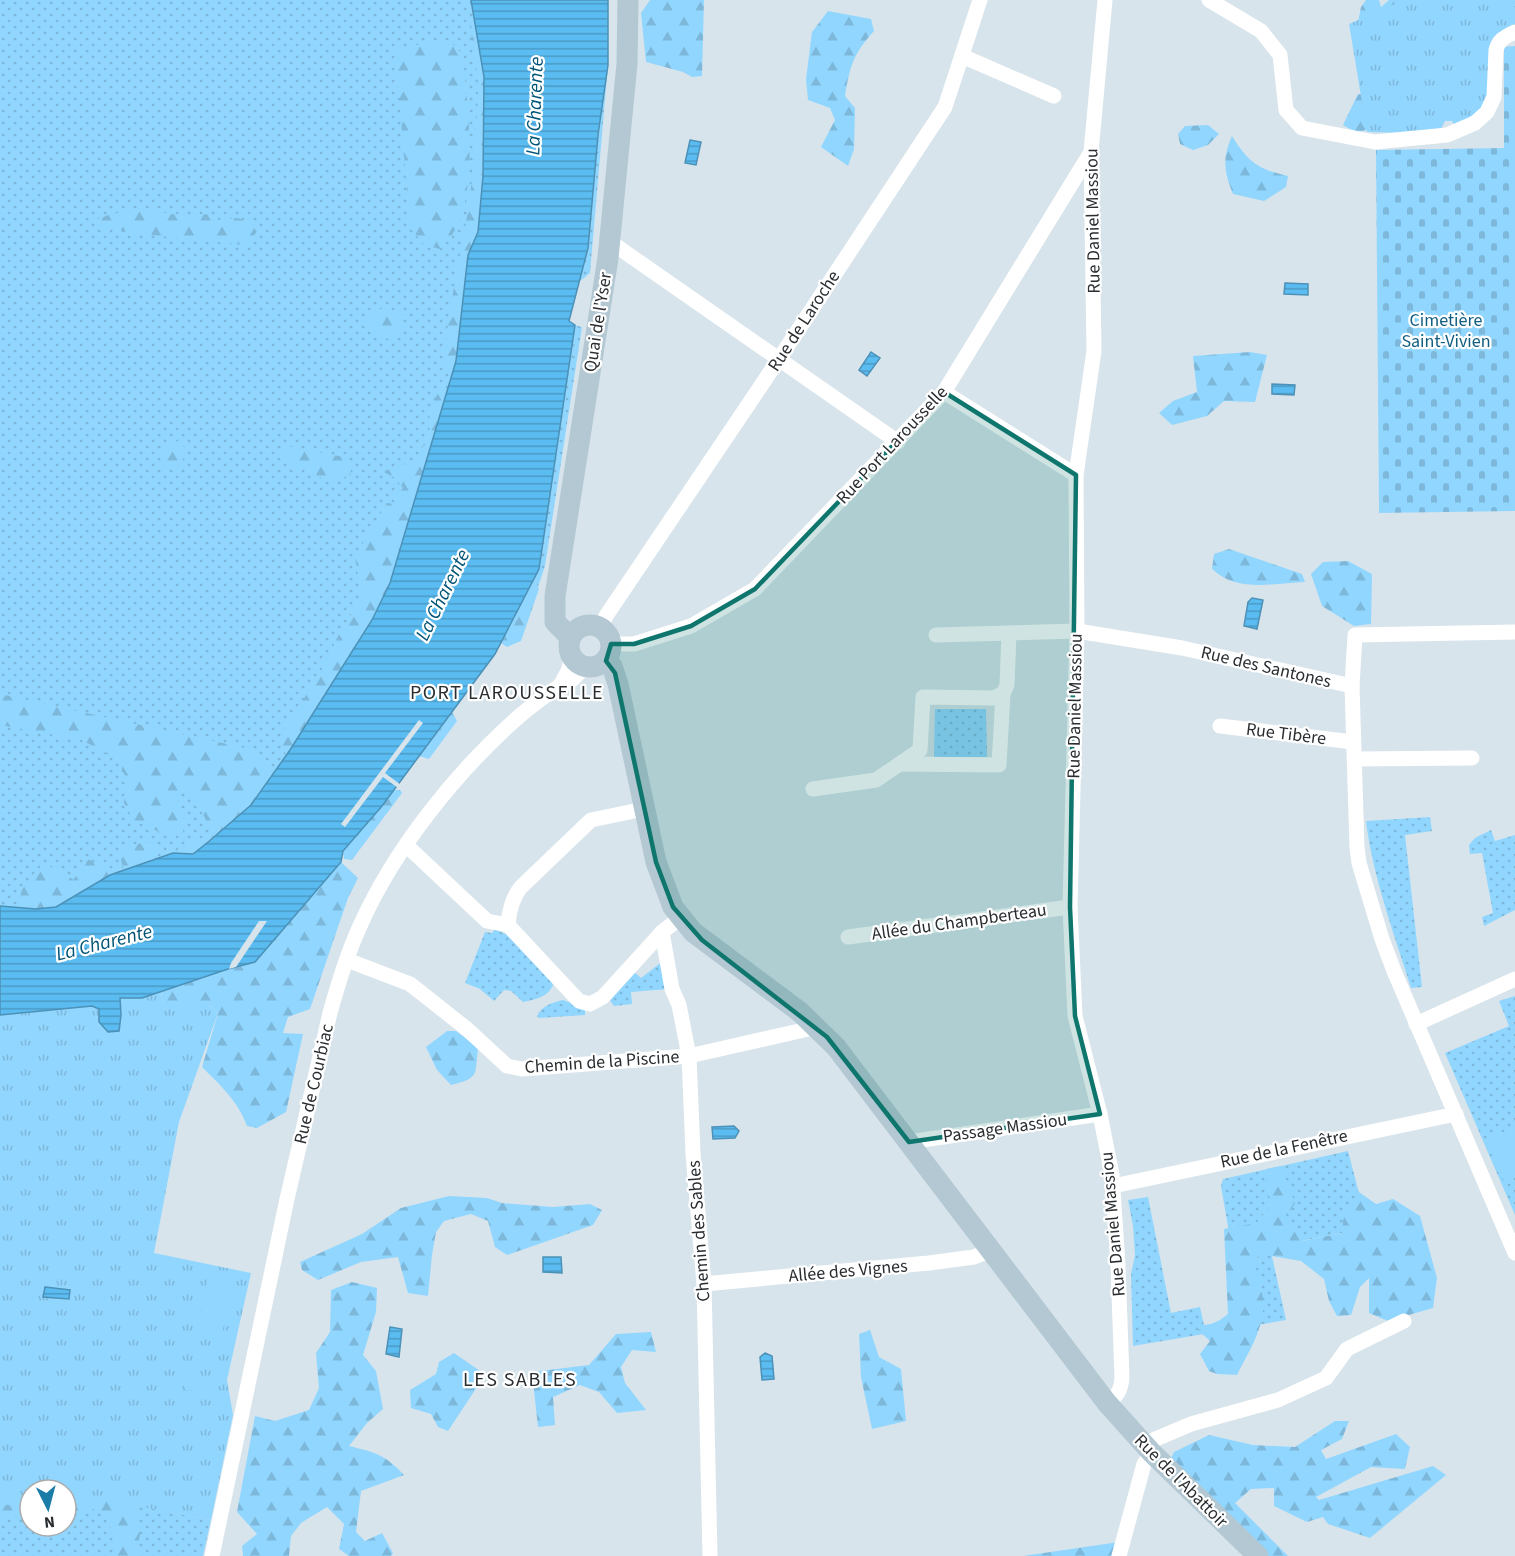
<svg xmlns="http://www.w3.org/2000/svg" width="1515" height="1556" font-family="'Source Sans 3',sans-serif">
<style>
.grass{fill:url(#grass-dots)}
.forest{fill:url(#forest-firs)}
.cemetery{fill:url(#cemetery-stones)}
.park{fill:url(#park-tufts)}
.pitch{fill:#91d6fe}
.water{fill:url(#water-rules);stroke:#4c91b7;stroke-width:1.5}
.pier{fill:#d8e4eb}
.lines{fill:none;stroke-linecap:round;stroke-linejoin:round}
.street{stroke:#fff;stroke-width:15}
.secondary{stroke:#b3c8d3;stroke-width:21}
.marked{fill:#0f766e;fill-opacity:0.2;stroke:#0f766e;stroke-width:4.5;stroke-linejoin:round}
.labels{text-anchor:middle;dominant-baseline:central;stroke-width:4.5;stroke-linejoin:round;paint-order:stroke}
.street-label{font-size:18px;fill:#2a2e31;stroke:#fff}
.park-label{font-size:18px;fill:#115d80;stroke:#fff}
.water-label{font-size:20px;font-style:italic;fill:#005476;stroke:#fff}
.neighbourhood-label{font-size:20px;letter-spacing:1.5px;fill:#2a2e31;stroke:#fff}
</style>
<defs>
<pattern id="grass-dots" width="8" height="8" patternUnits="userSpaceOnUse" patternTransform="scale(1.5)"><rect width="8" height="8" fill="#91d6fe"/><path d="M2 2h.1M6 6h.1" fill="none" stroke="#7db8da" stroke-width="1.8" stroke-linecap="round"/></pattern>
<pattern id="forest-firs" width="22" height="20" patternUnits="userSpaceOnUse" patternTransform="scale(1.5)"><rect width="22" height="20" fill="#91d6fe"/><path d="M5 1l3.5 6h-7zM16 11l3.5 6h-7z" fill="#7db8da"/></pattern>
<pattern id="cemetery-stones" width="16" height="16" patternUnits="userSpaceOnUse" patternTransform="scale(1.5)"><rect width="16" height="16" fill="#91d6fe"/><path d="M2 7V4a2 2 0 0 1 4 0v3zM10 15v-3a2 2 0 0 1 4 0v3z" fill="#7db8da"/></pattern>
<pattern id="park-tufts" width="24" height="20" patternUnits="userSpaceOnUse" patternTransform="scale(1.5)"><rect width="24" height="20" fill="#91d6fe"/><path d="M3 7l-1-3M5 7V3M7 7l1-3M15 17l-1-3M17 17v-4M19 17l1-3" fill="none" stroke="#7db8da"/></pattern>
<pattern id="water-rules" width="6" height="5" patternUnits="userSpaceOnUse" patternTransform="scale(1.5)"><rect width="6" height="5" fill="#5abcf1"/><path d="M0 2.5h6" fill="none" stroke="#4b99c4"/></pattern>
</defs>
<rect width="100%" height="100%" fill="#d8e4eb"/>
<!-- grass -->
<g class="grass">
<polygon points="0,0 471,0 484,77 456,361 419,484 290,750 251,805 193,854 173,853 110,875 36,909 0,906"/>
<polygon points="608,65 590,273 579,282 588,248 598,135"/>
<polygon points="575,325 582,327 545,566 538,587 535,582 532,582 539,569"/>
<polygon points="935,709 986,709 987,757 934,757"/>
<path d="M 1430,817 L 1432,831 L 1405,835 L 1422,987 L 1411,988 C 1394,933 1373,878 1366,821 Z"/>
<polygon points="1491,830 1495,841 1515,835 1515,910 1484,926 1482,917 1493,913 1482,853 1470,854 1469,845 1475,838"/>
<path d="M 495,929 L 507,935 L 552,982 L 553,985 C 547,998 536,999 523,1002 L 511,991 L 504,990 L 494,1001 L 480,989 L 465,983 L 485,932 L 492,933 Z"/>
<polygon points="663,961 668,989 631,992 632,1004 614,1006 609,999 634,972 641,978"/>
<polygon points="1515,996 1515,1215 1445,1053 1509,1026 1499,1001"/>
<path d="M 563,1000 L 585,1008 L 585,1015 L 539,1018 L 537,1016 C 541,1006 554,1002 563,1000 Z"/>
<polygon points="1348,1151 1368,1228 1270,1247 1286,1320 1133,1346 1131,1274 1135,1255 1133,1226 1128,1200 1148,1197 1171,1313 1200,1307 1204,1325 1244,1319 1221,1186 1223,1179"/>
<polygon points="90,1496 211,1520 203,1556 0,1556 0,1506 30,1503 30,1526 66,1526 66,1499"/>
</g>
<!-- forest -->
<g class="forest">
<polygon points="650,0 704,0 702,76 692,77 683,72 646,62 641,13"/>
<polygon points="1366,0 1379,0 1381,7 1389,0 1429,0 1357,27 1361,7"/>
<path d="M 828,11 L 871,19 L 874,31 C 853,54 850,66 845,96 L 855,108 L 854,149 L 848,166 L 821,147 L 835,120 L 830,108 L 808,100 L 806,79 L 812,32 Z"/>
<path d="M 474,12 L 484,77 L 483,176 L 478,232 L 468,255 L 456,361 L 451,377 L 444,371 C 446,302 468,236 473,167 C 475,140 478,112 478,84 C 478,61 466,35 474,12 Z"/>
<path d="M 450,41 L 463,55 C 467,103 476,167 462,214 C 458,227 450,239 440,249 L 424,245 L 410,227 L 395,49 L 432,42 Z"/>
<path d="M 1358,94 L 1376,97 L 1378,124 C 1363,132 1359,135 1343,125 Z"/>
<polygon points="1208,125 1219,134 1208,145 1193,150 1180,144 1178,134 1185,126"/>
<path d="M 1232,136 C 1249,163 1258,169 1288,176 L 1286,187 L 1264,201 L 1233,194 C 1224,171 1222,159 1232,136 Z"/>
<polygon points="145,209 183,216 209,214 219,220 236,218 252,221 256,233 245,245 132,233 99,226 98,219 111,214"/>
<path d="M 384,308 L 400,314 L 405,327 L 391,339 C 376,338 370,332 364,318 L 371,312 Z"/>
<polygon points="1250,352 1267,355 1255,402 1224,401 1207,416 1172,425 1159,413 1173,401 1197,392 1193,356"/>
<polygon points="440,390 447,390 390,583 372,620 287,755 281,748 282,732 318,677 336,640 361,597 355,556 387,503 396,504 393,499 403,488 395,478 384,472 401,464 412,465 418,459 431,425 428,410"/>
<path d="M 178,441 L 185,448 L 185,456 L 177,467 L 167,469 C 159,461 161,454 164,443 Z"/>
<polygon points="287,446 344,457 352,462 350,476 326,480 279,458 277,450"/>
<path d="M 1229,549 L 1302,574 L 1305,582 C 1273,583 1237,593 1212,569 L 1214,554 Z"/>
<polygon points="1348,561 1372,574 1371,624 1354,626 1322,606 1311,574 1323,562"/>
<polygon points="535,581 539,589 521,641 507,647 501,643 532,582"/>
<polygon points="0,694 254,750 275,772 251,805 215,836 196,802 181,791 176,808 185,820 183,832 167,836 133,819 124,803 126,777 116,759 82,740 0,725"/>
<polygon points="452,712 457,721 429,759 419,756"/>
<polygon points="394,790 400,790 402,793 352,860 344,859 343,851"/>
<polygon points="188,841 207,843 193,854 173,853"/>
<polygon points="148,842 161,846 157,858 124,870 120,857 123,847"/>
<polygon points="87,859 102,865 110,875 56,907 36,909 18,907 22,889 43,864 60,870 75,881 77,867"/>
<path d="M 341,862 L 358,878 L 348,898 L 310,1009 L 288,1017 L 283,1033 L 303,1034 L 286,1112 L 257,1128 L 247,1126 C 238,1101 220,1085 202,1067 L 218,1013 L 208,1004 L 163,1004 L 161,991 L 228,969 L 255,962 Z"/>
<path d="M 447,1031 L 456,1031 L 478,1048 C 475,1076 479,1078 451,1085 L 437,1070 L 426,1047 Z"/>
<path d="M 1281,1166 L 1295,1203 L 1290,1211 L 1285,1213 L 1302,1241 L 1342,1233 L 1343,1220 L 1359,1192 L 1376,1204 L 1393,1199 L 1420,1216 L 1437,1278 L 1433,1308 L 1388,1321 L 1369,1313 L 1369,1278 L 1360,1287 L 1351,1315 L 1337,1316 L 1329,1301 L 1324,1279 L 1301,1261 L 1259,1254 C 1251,1269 1262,1284 1263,1300 C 1265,1328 1249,1351 1237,1375 L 1217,1374 L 1209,1371 L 1200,1354 L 1210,1341 L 1198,1330 L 1220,1320 L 1228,1314 L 1224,1229 L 1256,1223 L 1272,1204 L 1266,1188 L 1266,1169 Z"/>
<polygon points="449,1196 487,1198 502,1203 553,1207 590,1204 602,1210 593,1225 507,1255 495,1247 488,1221 471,1214 444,1221 436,1232 432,1255 428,1296 408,1293 398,1257 361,1262 318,1280 302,1270 300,1262 362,1234 401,1208"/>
<path d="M 352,1282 L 377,1288 L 376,1312 L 363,1355 L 376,1371 L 383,1409 L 367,1423 L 349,1446 C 374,1452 386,1455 404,1475 L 361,1491 L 356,1532 L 365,1541 L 382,1533 L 393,1553 L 391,1556 L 349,1556 L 339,1549 L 344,1524 L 327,1507 L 301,1523 L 291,1536 L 289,1556 L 243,1556 L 242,1546 L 257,1534 L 237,1512 L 255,1416 L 275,1421 L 309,1410 L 319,1388 L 316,1353 L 330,1332 L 331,1290 Z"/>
<polygon points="870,1330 879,1357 901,1369 906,1421 872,1429 861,1377 859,1334"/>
<polygon points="651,1332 656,1352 632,1350 621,1367 625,1383 646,1410 617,1413 599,1392 580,1385 553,1397 555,1425 538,1427 532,1372 589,1365 616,1334"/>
<polygon points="454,1353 480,1371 477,1387 448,1431 438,1427 431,1414 411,1408 410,1390 436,1374 439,1362"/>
<polygon points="1335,1421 1349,1421 1342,1439 1321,1450 1326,1459 1396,1434 1410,1447 1405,1469 1371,1467 1316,1497 1319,1500 1433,1466 1446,1475 1370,1538 1328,1524 1323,1517 1307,1522 1274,1506 1274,1488 1251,1489 1235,1503 1288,1556 1258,1556 1169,1462 1174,1452 1209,1435 1253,1445 1295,1447"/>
<path d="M 66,1492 L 105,1500 L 114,1493 L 132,1492 L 129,1504 L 139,1517 L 140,1534 L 136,1556 L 114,1556 C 115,1537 112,1521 97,1509 L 66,1512 Z"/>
<polygon points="30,1493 30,1515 0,1517 0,1495"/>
<polygon points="1119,1542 1115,1556 1023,1556"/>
</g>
<!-- cemetery -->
<polygon class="cemetery" points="1515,46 1515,511 1379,513 1376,150 1504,148 1504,47"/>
<!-- park -->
<g class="park">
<polygon points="1404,0 1515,0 1515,29 1501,36 1487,102 1481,111 1455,126 1452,121 1445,121 1441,129 1410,133 1367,132 1349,24"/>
<polygon points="161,991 163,1004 208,1004 218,1013 179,1122 154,1253 251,1273 227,1380 233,1415 211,1520 90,1497 66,1499 66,1490 30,1490 30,1503 0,1506 0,1015 92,1006 121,1015 119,998 142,998"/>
</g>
<!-- pitch -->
<g class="pitch">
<polygon points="1515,1127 1515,1175 1503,1180 1485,1140"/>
<polygon points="209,1273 234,1278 222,1334 197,1329"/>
<polygon points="187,1378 208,1380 207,1392 185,1390"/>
</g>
<!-- water -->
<g class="water">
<polygon points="471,0 608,0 608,65 598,135 588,248 569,321 575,325 539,569 495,654 382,806 343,851 341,862 255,962 228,969 142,998 120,998 121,1015 119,1031 108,1032 99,1022 99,1009 92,1006 0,1015 0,906 36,909 56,907 110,875 173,853 193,854 207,843 251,805 290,750 372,620 390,583 456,361 468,255 478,232 483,176 484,77"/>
<polygon points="690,140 701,142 696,165 685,163"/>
<polygon points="1285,283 1308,284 1308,295 1284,294"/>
<polygon points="871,352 880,358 867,376 859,370"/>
<polygon points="1272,384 1295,385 1294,395 1272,394"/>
<polygon points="1252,598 1263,600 1257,629 1244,626 1248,602"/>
<polygon points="734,1126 739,1131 735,1138 713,1139 712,1127"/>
<polygon points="543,1257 561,1257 562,1273 543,1272"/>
<polygon points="45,1287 70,1290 69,1299 43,1297"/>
<polygon points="390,1327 402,1329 399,1357 386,1354"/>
<polygon points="765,1353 772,1356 774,1379 762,1380 760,1357"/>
</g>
<!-- pier -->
<g class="pier">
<polygon points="419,720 423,723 385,773 401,785 398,788 383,777 345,827 341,824"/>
<polygon points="259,921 267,921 236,967 229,969 231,963"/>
</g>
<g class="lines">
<!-- street -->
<g class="street">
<path d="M 1105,0 L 1091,152 L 1094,351 L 1076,475 L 1077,631 L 1070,907 L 1075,1016 L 1100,1114 L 1112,1175 L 1118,1265 L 1122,1378 C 1121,1390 1117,1397 1107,1403"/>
<path d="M 1209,0 L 1261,31 L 1280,55 L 1286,110 L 1302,128 L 1375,142 L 1447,135 L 1475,123 L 1487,112 L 1494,97 L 1496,50 C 1499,39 1505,37 1515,32"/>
<polyline points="962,56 1054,96"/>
<polyline points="609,241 898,442"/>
<polyline points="944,392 1076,475"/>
<polyline points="601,627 606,616 779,359 945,107 980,0"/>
<polyline points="1515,632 1355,635 1352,686 1357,847 1359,863 1382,939 1394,971 1515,1253"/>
<polyline points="936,635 1009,633"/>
<polyline points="611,644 634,644 691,626 755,589 944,392 1091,152"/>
<polyline points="561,684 569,669 571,656"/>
<polyline points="1220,726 1353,742"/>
<polyline points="1354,759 1472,758"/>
<polyline points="899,764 999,765 1003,694 1007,685 1009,633 1077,631 1182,648 1352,686"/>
<polyline points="813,789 876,780 920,750 923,697 993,698 1003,694"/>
<polyline points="406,845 487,921 508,925 579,1001 590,1004 603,997 662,932 680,918"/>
<path d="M 508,925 C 509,911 512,898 521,887 L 591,820 L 644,809"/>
<polyline points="662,932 672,989 679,1005 689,1056 693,1154 704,1284 710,1556"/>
<polyline points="848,937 1070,907"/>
<polyline points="347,960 410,984 467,1029 507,1066 522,1069 689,1056 817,1027"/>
<polyline points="1416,1024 1515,979"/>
<polyline points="909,1142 1100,1114"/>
<polyline points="1113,1186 1456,1114"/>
<polyline points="704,1284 929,1263 974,1257 991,1250"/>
<polyline points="1144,1444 1191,1424 1278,1400 1326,1378 1347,1349 1404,1321"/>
<path d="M 212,1556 L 287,1199 L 330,1013 C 338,984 347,954 360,926 C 394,849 459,768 523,713 C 534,704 547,694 560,686 C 563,684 569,683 572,680 C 577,676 580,671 585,667"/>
<polyline points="1119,1556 1144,1464 1152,1453"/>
</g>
<!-- secondary -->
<g class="secondary">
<circle cx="590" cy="646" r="21"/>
<polyline points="570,637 555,622 555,596 608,258 627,64 628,0"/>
<polyline points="606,661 612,666 618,684 656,862 673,907 693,932 800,1012 836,1047 1107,1403 1152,1453 1258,1556"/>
</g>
</g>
<!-- marked area -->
<path class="marked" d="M 944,392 L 1076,475 L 1070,907 L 1075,1016 L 1100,1114 L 909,1142 L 827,1037 L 702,940 L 673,907 L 656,862 L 615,673 L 606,661 L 611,644 L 634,644 L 691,626 L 755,589 Z"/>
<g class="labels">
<!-- street labels -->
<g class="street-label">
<text transform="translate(1093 221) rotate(-91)">Rue Daniel Massiou</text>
<text transform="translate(804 321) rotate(-57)">Rue de Laroche</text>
<text transform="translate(598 322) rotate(-81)">Quai de l'Yser</text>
<text transform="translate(892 445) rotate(-47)">Rue Port Larousselle</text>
<text transform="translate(1266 667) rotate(13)">Rue des Santones</text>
<text transform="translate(1075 706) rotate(-89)">Rue Daniel Massiou</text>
<text transform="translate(1286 734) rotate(7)">Rue Tibère</text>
<text transform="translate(959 922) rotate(-8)">Allée du Champberteau</text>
<text transform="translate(602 1062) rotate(-4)">Chemin de la Piscine</text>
<text transform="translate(314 1084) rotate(-77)">Rue de Courbiac</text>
<text transform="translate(1005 1128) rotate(-8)">Passage Massiou</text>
<text transform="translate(1284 1149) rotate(-12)">Rue de la Fenêtre</text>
<text transform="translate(1113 1224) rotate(-95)">Rue Daniel Massiou</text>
<text transform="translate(699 1231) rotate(-94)">Chemin des Sables</text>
<text transform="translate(848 1271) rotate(-5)">Allée des Vignes</text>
<text transform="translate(1181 1481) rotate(45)">Rue de l'Abattoir</text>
</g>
<!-- park labels -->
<g class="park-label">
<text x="1446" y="320">Cimetière<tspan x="1446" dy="21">Saint-Vivien</tspan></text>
</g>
<!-- water labels -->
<g class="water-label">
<text transform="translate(535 106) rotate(-88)">La Charente</text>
<text transform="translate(443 595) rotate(-64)">La Charente</text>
<text transform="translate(104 943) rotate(-14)">La Charente</text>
</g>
<!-- neighbourhood labels -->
<g class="neighbourhood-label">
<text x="507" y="693">PORT LAROUSSELLE</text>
<text x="520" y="1380">LES SABLES</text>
</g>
</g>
<!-- north arrow -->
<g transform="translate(48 1508) rotate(174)"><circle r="28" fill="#ffffff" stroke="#aaabad" stroke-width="1.5"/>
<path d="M0-4.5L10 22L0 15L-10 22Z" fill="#1c7ca8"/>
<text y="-9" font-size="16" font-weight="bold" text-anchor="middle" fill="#2a2e31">N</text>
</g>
</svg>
